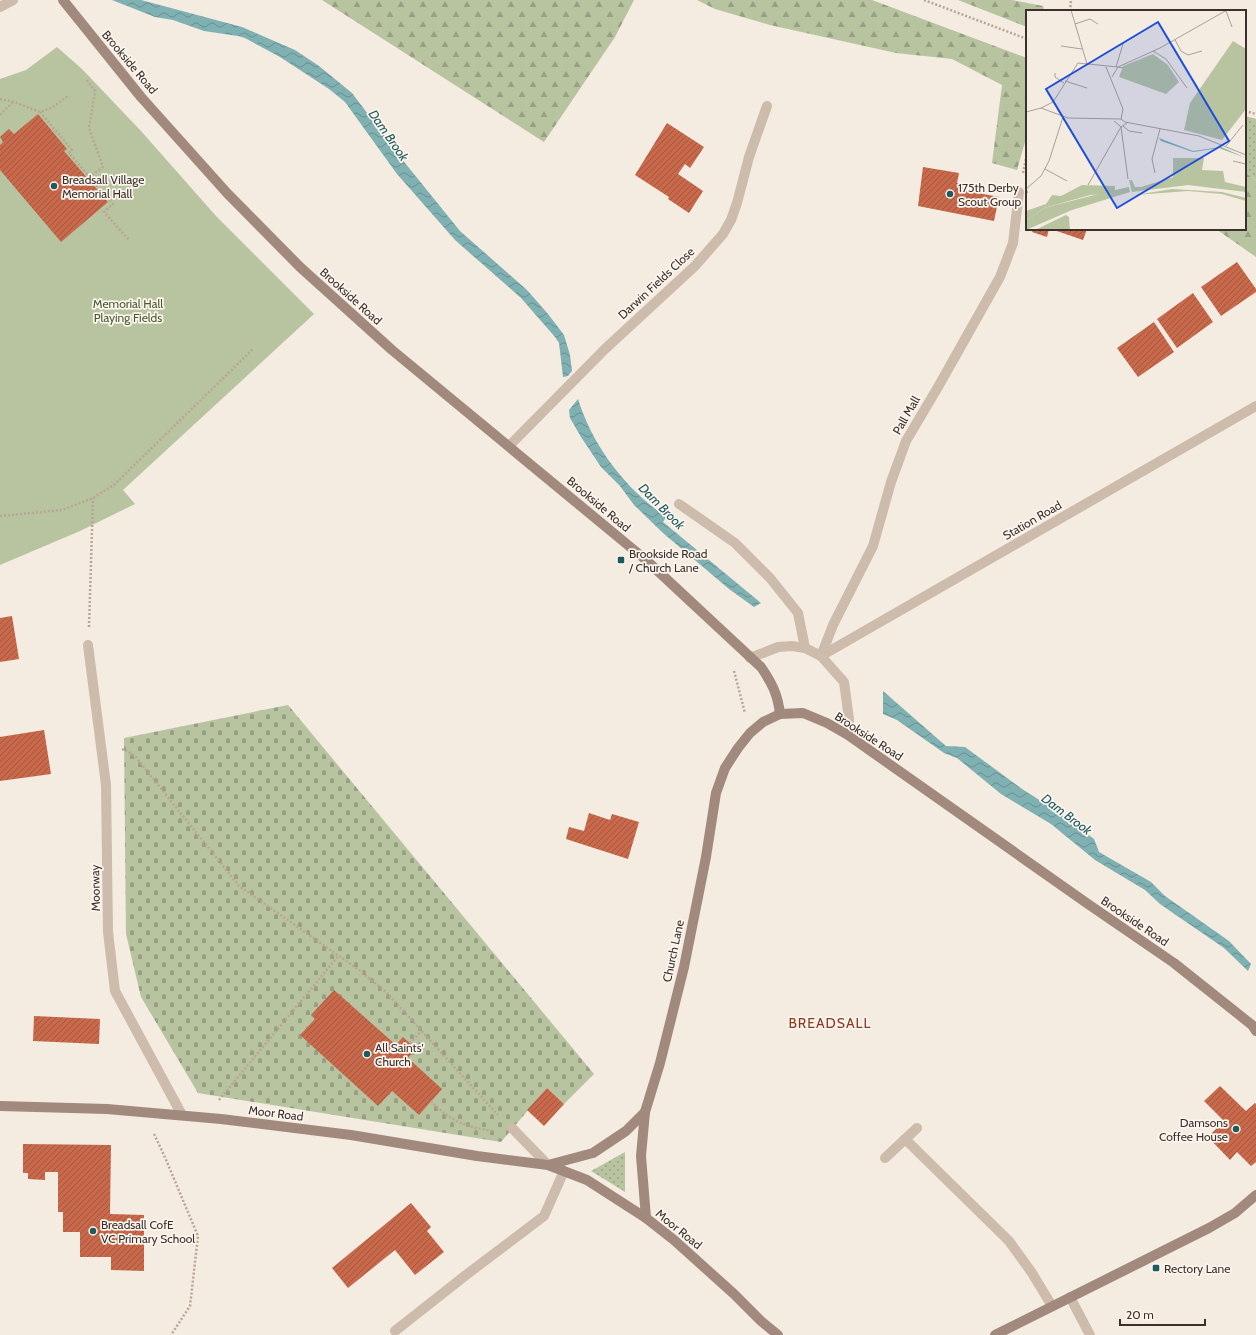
<svg xmlns="http://www.w3.org/2000/svg" width="1256" height="1335" font-family="Cabin,sans-serif">
<style>
.grass{fill:url(#grass-dots)}
.forest{fill:url(#forest-firs)}
.cemetery{fill:url(#cemetery-stones)}
.park{fill:#b8c4a0}
.water{fill:url(#water-waves)}
.building{fill:url(#building-hatch)}
.lines{fill:none;stroke-linecap:round;stroke-linejoin:round}
.path{stroke:#b9a596;stroke-width:2.5;stroke-dasharray:2 2;stroke-linecap:butt}
.lane{stroke:#cdbbac;stroke-width:10}
.street{stroke:#cdbbac;stroke-width:10}
.secondary{stroke:#a18a7d;stroke-width:10}
.poi-dot{fill:#1f5a5e;stroke:#fbf5ee;stroke-width:1.5}
.labels{text-anchor:middle;dominant-baseline:central;stroke-width:3.5;stroke-linejoin:round;paint-order:stroke}
.street-label{font-size:12px;fill:#3b302b;stroke:#fbf5ee}
.poi-label{font-size:12px;fill:#3b302b;stroke:#fbf5ee;text-anchor:start}
.park-label{font-size:12px;fill:#4a5a2e;stroke:#fbf5ee}
.water-label{font-size:13px;font-style:italic;fill:#1f5a5e;stroke:#fbf5ee}
.quarter-label{font-size:14px;letter-spacing:1px;fill:#8c3b22;stroke:#fbf5ee}
.inset-road{fill:none;stroke:#aaa098;stroke-width:1}
.view{fill:#1d4ed8;fill-opacity:0.15;stroke:#1d4ed8;stroke-width:2}
.inset-edge{fill:none;stroke:#3b302b;stroke-width:2}
</style>
<defs>
<pattern id="grass-dots" width="8" height="8" patternUnits="userSpaceOnUse"><rect width="8" height="8" fill="#b8c4a0"/><path d="M2 2h.1M6 6h.1" fill="none" stroke="#97a083" stroke-width="1.8" stroke-linecap="round"/></pattern>
<pattern id="forest-firs" width="22" height="20" patternUnits="userSpaceOnUse"><rect width="22" height="20" fill="#b8c4a0"/><path d="M5 1l3.5 6h-7zM16 11l3.5 6h-7z" fill="#97a083"/></pattern>
<pattern id="cemetery-stones" width="16" height="16" patternUnits="userSpaceOnUse"><rect width="16" height="16" fill="#b8c4a0"/><path d="M2 7V4a2 2 0 0 1 4 0v3zM10 15v-3a2 2 0 0 1 4 0v3z" fill="#97a083"/></pattern>
<pattern id="water-waves" width="16" height="10" patternUnits="userSpaceOnUse"><rect width="16" height="10" fill="#7fb0b2"/><path d="M0 5q4-4 8 0t8 0" fill="none" stroke="#699091"/></pattern>
<pattern id="building-hatch" width="6" height="6" patternUnits="userSpaceOnUse"><rect width="6" height="6" fill="#c8694b"/><path d="M-1 1l2-2M0 6l6-6M5 7l2-2" fill="none" stroke="#a4573f"/></pattern>
</defs>
<rect width="100%" height="100%" fill="#f4ebe1"/>
<!-- grass -->
<g class="grass">
<polygon points="1245,116 1256,119 1256,181 1245,172"/>
<polygon points="625,1152 625,1192 591,1171"/>
</g>
<!-- forest -->
<g class="forest">
<polygon points="322,0 634,0 615,37 544,142"/>
<polygon points="697,0 872,0 1027,58 1027,135 1017,170 992,163 1002,85 952,59 896,53 770,25 715,9"/>
<polygon points="958,0 1012,0 1043,6 1044,11 1027,11 1027,27"/>
<polygon points="1245,172 1256,181 1256,257 1216,229 1245,229"/>
</g>
<!-- cemetery -->
<polygon class="cemetery" points="288,705 594,1074 564,1104 547,1088 501,1142 198,1093 141,997 126,934 124,738"/>
<!-- park -->
<polygon class="park" points="57,47 82,69 141,131 216,216 314,314 123,490 135,504 80,531 0,565 0,79 26,70"/>
<!-- water -->
<g class="water">
<polygon points="112,0 141,0 242,27 295,50 319,66 352,93 405,163 460,231 527,290 548,314 564,335 570,355 572,371 568,376 563,377 559,343 555,337 521,298 455,240 397,174 345,102 329,89 280,57 245,38 238,36 204,31 173,20 155,17"/>
<path d="M 578,399 C 593,447 625,488 666,517 L 663,522 L 761,603 L 754,607 L 729,589 L 663,533 L 634,505 L 620,486 L 601,467 L 581,437 L 570,418 L 569,410 Z"/>
<polygon points="883,691 946,746 965,747 1022,789 1055,810 1094,839 1099,852 1151,882 1165,896 1229,941 1251,964 1248,971 1224,948 1160,904 1145,890 1095,860 1051,824 1001,794 957,758 944,753 897,720 883,714"/>
</g>
<!-- building -->
<g class="building">
<polygon points="38,114 67,149 64,151 108,202 61,242 0,170 0,145 3,142 0,137 9,129 14,134"/>
<polygon points="667,123 704,147 690,168 685,164 678,174 703,191 689,213 668,199 669,197 635,175"/>
<polygon points="923,167 959,173 957,183 964,183 963,190 999,197 994,221 918,206"/>
<polygon points="1033,229 1049,229 1047,237 1032,232"/>
<polygon points="1051,229 1087,229 1083,240"/>
<polygon points="1237,262 1256,289 1256,292 1221,316 1201,287"/>
<polygon points="1193,293 1213,322 1177,348 1157,319"/>
<polygon points="1154,322 1174,352 1138,377 1117,348"/>
<polygon points="12,616 19,659 0,662 0,618"/>
<polygon points="44,730 51,774 0,781 0,737"/>
<polygon points="589,813 610,820 612,814 639,822 628,859 566,839 569,827 584,831"/>
<polygon points="334,990 396,1045 403,1037 416,1049 408,1058 442,1089 419,1115 392,1091 378,1106 300,1035 315,1019 311,1015"/>
<polygon points="34,1016 100,1019 99,1044 33,1041"/>
<polygon points="1220,1086 1246,1111 1255,1103 1256,1104 1256,1162 1251,1166 1237,1152 1230,1160 1208,1137 1224,1121 1204,1101"/>
<polygon points="547,1088 564,1104 544,1126 527,1110"/>
<polygon points="23,1144 111,1145 110,1214 144,1215 144,1271 111,1270 111,1257 80,1257 80,1232 63,1232 63,1212 58,1212 58,1172 45,1172 45,1180 28,1179 28,1173 23,1173"/>
<polygon points="411,1203 431,1227 427,1231 444,1252 415,1275 395,1250 348,1288 332,1268"/>
</g>
<g class="lines">
<!-- path -->
<g class="path">
<polyline points="924,0 1027,39"/>
<polyline points="1070,11 1071,0"/>
<polyline points="87,80 95,91 89,128 103,167 89,177"/>
<polyline points="0,99 14,102 40,112 53,107 69,95"/>
<polyline points="1245,111 1256,114"/>
<polyline points="40,112 72,150 69,153 113,204 104,212 129,240"/>
<polyline points="0,115 13,102"/>
<polyline points="1023,173 1027,154"/>
<polyline points="0,516 62,510 93,498 114,485 253,349"/>
<polyline points="89,627 93,498"/>
<polyline points="734,671 745,713"/>
<polyline points="122,750 124,749 135,756 239,886 359,970 386,992 498,1115"/>
<polyline points="410,1043 421,1031"/>
<polyline points="219,1100 339,955"/>
<path d="M 431,1101 C 450,1121 466,1127 493,1131"/>
<polyline points="154,1134 164,1155 198,1236 190,1306 171,1335"/>
</g>
<!-- lane -->
<g class="lane">
<polyline points="0,7 13,0"/>
<polyline points="1013,243 1019,192"/>
<polyline points="679,504 735,543 770,578 798,613 805,648"/>
<polyline points="512,1128 548,1165"/>
<polyline points="905,1139 1009,1241 1032,1273 1052,1306"/>
<polyline points="885,1158 917,1128"/>
<polyline points="1070,1297 1090,1335"/>
<polyline points="395,1331 466,1275 544,1216 564,1171"/>
</g>
<!-- street -->
<g class="street">
<polyline points="509,446 605,349 695,266 723,234 731,220 737,203 749,157 767,106"/>
<polyline points="88,645 106,785 108,932 115,991 182,1115"/>
<polyline points="821,656 1256,406"/>
<polyline points="821,656 833,625 873,546 891,482 906,441 938,387 1000,277 1013,243"/>
<polyline points="750,658 778,647 792,646 805,648 821,656 844,682 849,719 848,735"/>
</g>
<!-- secondary -->
<g class="secondary">
<path d="M 63,0 L 141,97 L 227,193 L 300,267 L 392,350 L 646,560 L 761,667 C 772,683 778,695 780,714"/>
<polyline points="0,1106 107,1109 221,1119 351,1135 477,1156 548,1165 587,1180 646,1218 674,1240 734,1294 761,1321 778,1335"/>
<polyline points="548,1165 593,1153 626,1131 645,1112"/>
<polyline points="646,1218 641,1156 645,1112 660,1063 684,967 706,857 716,793 725,768 738,748 750,733 763,722 780,714 803,713 827,723 848,735 1088,904 1174,963 1252,1025 1256,1031"/>
<polyline points="995,1335 1209,1228 1235,1213 1256,1195"/>
</g>
</g>
<!-- markers -->
<g class="poi-dot">
<circle cx="54" cy="186" r="4"/>
<circle cx="950" cy="194" r="4"/>
<rect x="617" y="556" width="8" height="8" rx="2"/>
<circle cx="367" cy="1054" r="4"/>
<circle cx="1236" cy="1129" r="4"/>
<circle cx="93" cy="1231" r="4"/>
<rect x="1152" y="1264" width="8" height="8" rx="2"/>
</g>
<g class="labels">
<!-- street labels -->
<g class="street-label">
<text transform="translate(130 62) rotate(50)">Brookside Road</text>
<text transform="translate(656 283) rotate(-43)">Darwin Fields Close</text>
<text transform="translate(351 296) rotate(42)">Brookside Road</text>
<text transform="translate(906 415) rotate(-60)">Pall Mall</text>
<text transform="translate(599 504) rotate(40)">Brookside Road</text>
<text transform="translate(1032 520) rotate(-30)">Station Road</text>
<text transform="translate(869 736) rotate(33)">Brookside Road</text>
<text transform="translate(95 888) rotate(-91)">Moorway</text>
<text transform="translate(1135 921) rotate(34)">Brookside Road</text>
<text transform="translate(673 951) rotate(-78)">Church Lane</text>
<text transform="translate(276 1113) rotate(7)">Moor Road</text>
<text transform="translate(679 1229) rotate(39)">Moor Road</text>
</g>
<!-- poi labels -->
<g class="poi-label">
<text x="62" y="179">Breadsall Village<tspan x="62" dy="14">Memorial Hall</tspan></text>
<text x="958" y="187">175th Derby<tspan x="958" dy="14">Scout Group</tspan></text>
<text x="629" y="553">Brookside Road<tspan x="629" dy="14">/ Church Lane</tspan></text>
<text x="375" y="1047">All Saints'<tspan x="375" dy="14">Church</tspan></text>
<text x="1228" y="1122" text-anchor="end">Damsons<tspan x="1228" dy="14">Coffee House</tspan></text>
<text x="101" y="1224">Breadsall CofE<tspan x="101" dy="14">VC Primary School</tspan></text>
<text x="1164" y="1268">Rectory Lane</text>
</g>
<!-- park labels -->
<g class="park-label">
<text x="128" y="303">Memorial Hall<tspan x="128" dy="14">Playing Fields</tspan></text>
</g>
<!-- water labels -->
<g class="water-label">
<text transform="translate(389 135) rotate(55)">Dam Brook</text>
<text transform="translate(662 506) rotate(45)">Dam Brook</text>
<text transform="translate(1067 814) rotate(37)">Dam Brook</text>
</g>
<!-- quarter labels -->
<g class="quarter-label">
<text x="830" y="1023">BREADSALL</text>
</g>
</g>
<!-- overview -->
<g transform="translate(1026 10)">
<rect width="220" height="220" fill="#f4ebe1"/>
<path d="M 80,182 L 104,182 L 46,200 L 0,220 L 0,211 L 18,198 Z" fill="#b8c4a0"/>
<path d="M 147,148 L 178,148 L 176,160 L 197,161 L 199,172 L 220,177 L 220,182 L 162,175 L 106,182 L 103,170 L 106,170 L 109,177 L 115,177 L 147,167 ZM 56,175 L 89,176 L 89,180 L 103,177 L 104,182 L 64,185 L 18,198 L 0,211 L 0,201 L 20,194 L 26,185 L 35,186 ZM 146,179 L 196,182 L 220,188 L 220,191 L 196,184 L 162,181 L 109,185 ZM 40,205 L 43,207 L 44,220 L 9,220 Z" fill="#b8c4a0"/>
<path d="M 127,44 L 142,55 L 153,72 L 140,84 L 93,67 L 97,56 Z" fill="#b8c4a0"/>
<path d="M 207,31 L 220,39 L 220,99 L 196,130 L 158,120 L 164,93 Z" fill="#b8c4a0"/>
<path d="M 133,128 L 167,141 L 195,137 L 220,148 L 193,138 L 167,142 L 135,131 Z" fill="#7fb0b2"/>
<path class="inset-road" d="M 45,0 L 61,54M 200,1 L 206,17M 49,14 L 64,9 L 72,14M 149,30 L 155,41 L 162,45 L 176,41M 35,36 L 56,39M 127,41 L 140,49 L 161,78M 80,57 L 97,99 L 95,109M 90,57 L 97,34M 29,63 L 29,67 L 38,73M 86,67 L 92,57 L 97,58M 39,71 L 61,78M 15,98 L 27,92 L 52,53 L 92,57 L 134,38 L 201,0M 0,102 L 15,98 L 42,108 L 95,109M 95,109 L 99,112 L 173,126 L 220,145M 88,111 L 95,117 L 101,113M 97,116 L 103,121 L 116,123M 95,117 L 102,169M 200,136 L 217,115M 207,151 L 220,154M 19,159 L 41,171M 129,163 L 126,149 L 134,119M 62,175 L 95,117M 2,183 L 0,179 L 15,166 L 23,151 L 37,107"/>
<path class="view" d="M 132,12 L 203,131 L 91,198 L 20,79 Z"/>
<rect width="220" height="220" class="inset-edge"/>
</g>
<!-- scale -->
<path d="M1120 1319v6h85v-6" fill="none" stroke="#3b302b" stroke-width="2"/>
<text x="1126" y="1319" font-size="12" fill="#3b302b" stroke="#fbf5ee" stroke-width="3" paint-order="stroke">20 m</text>
</svg>
